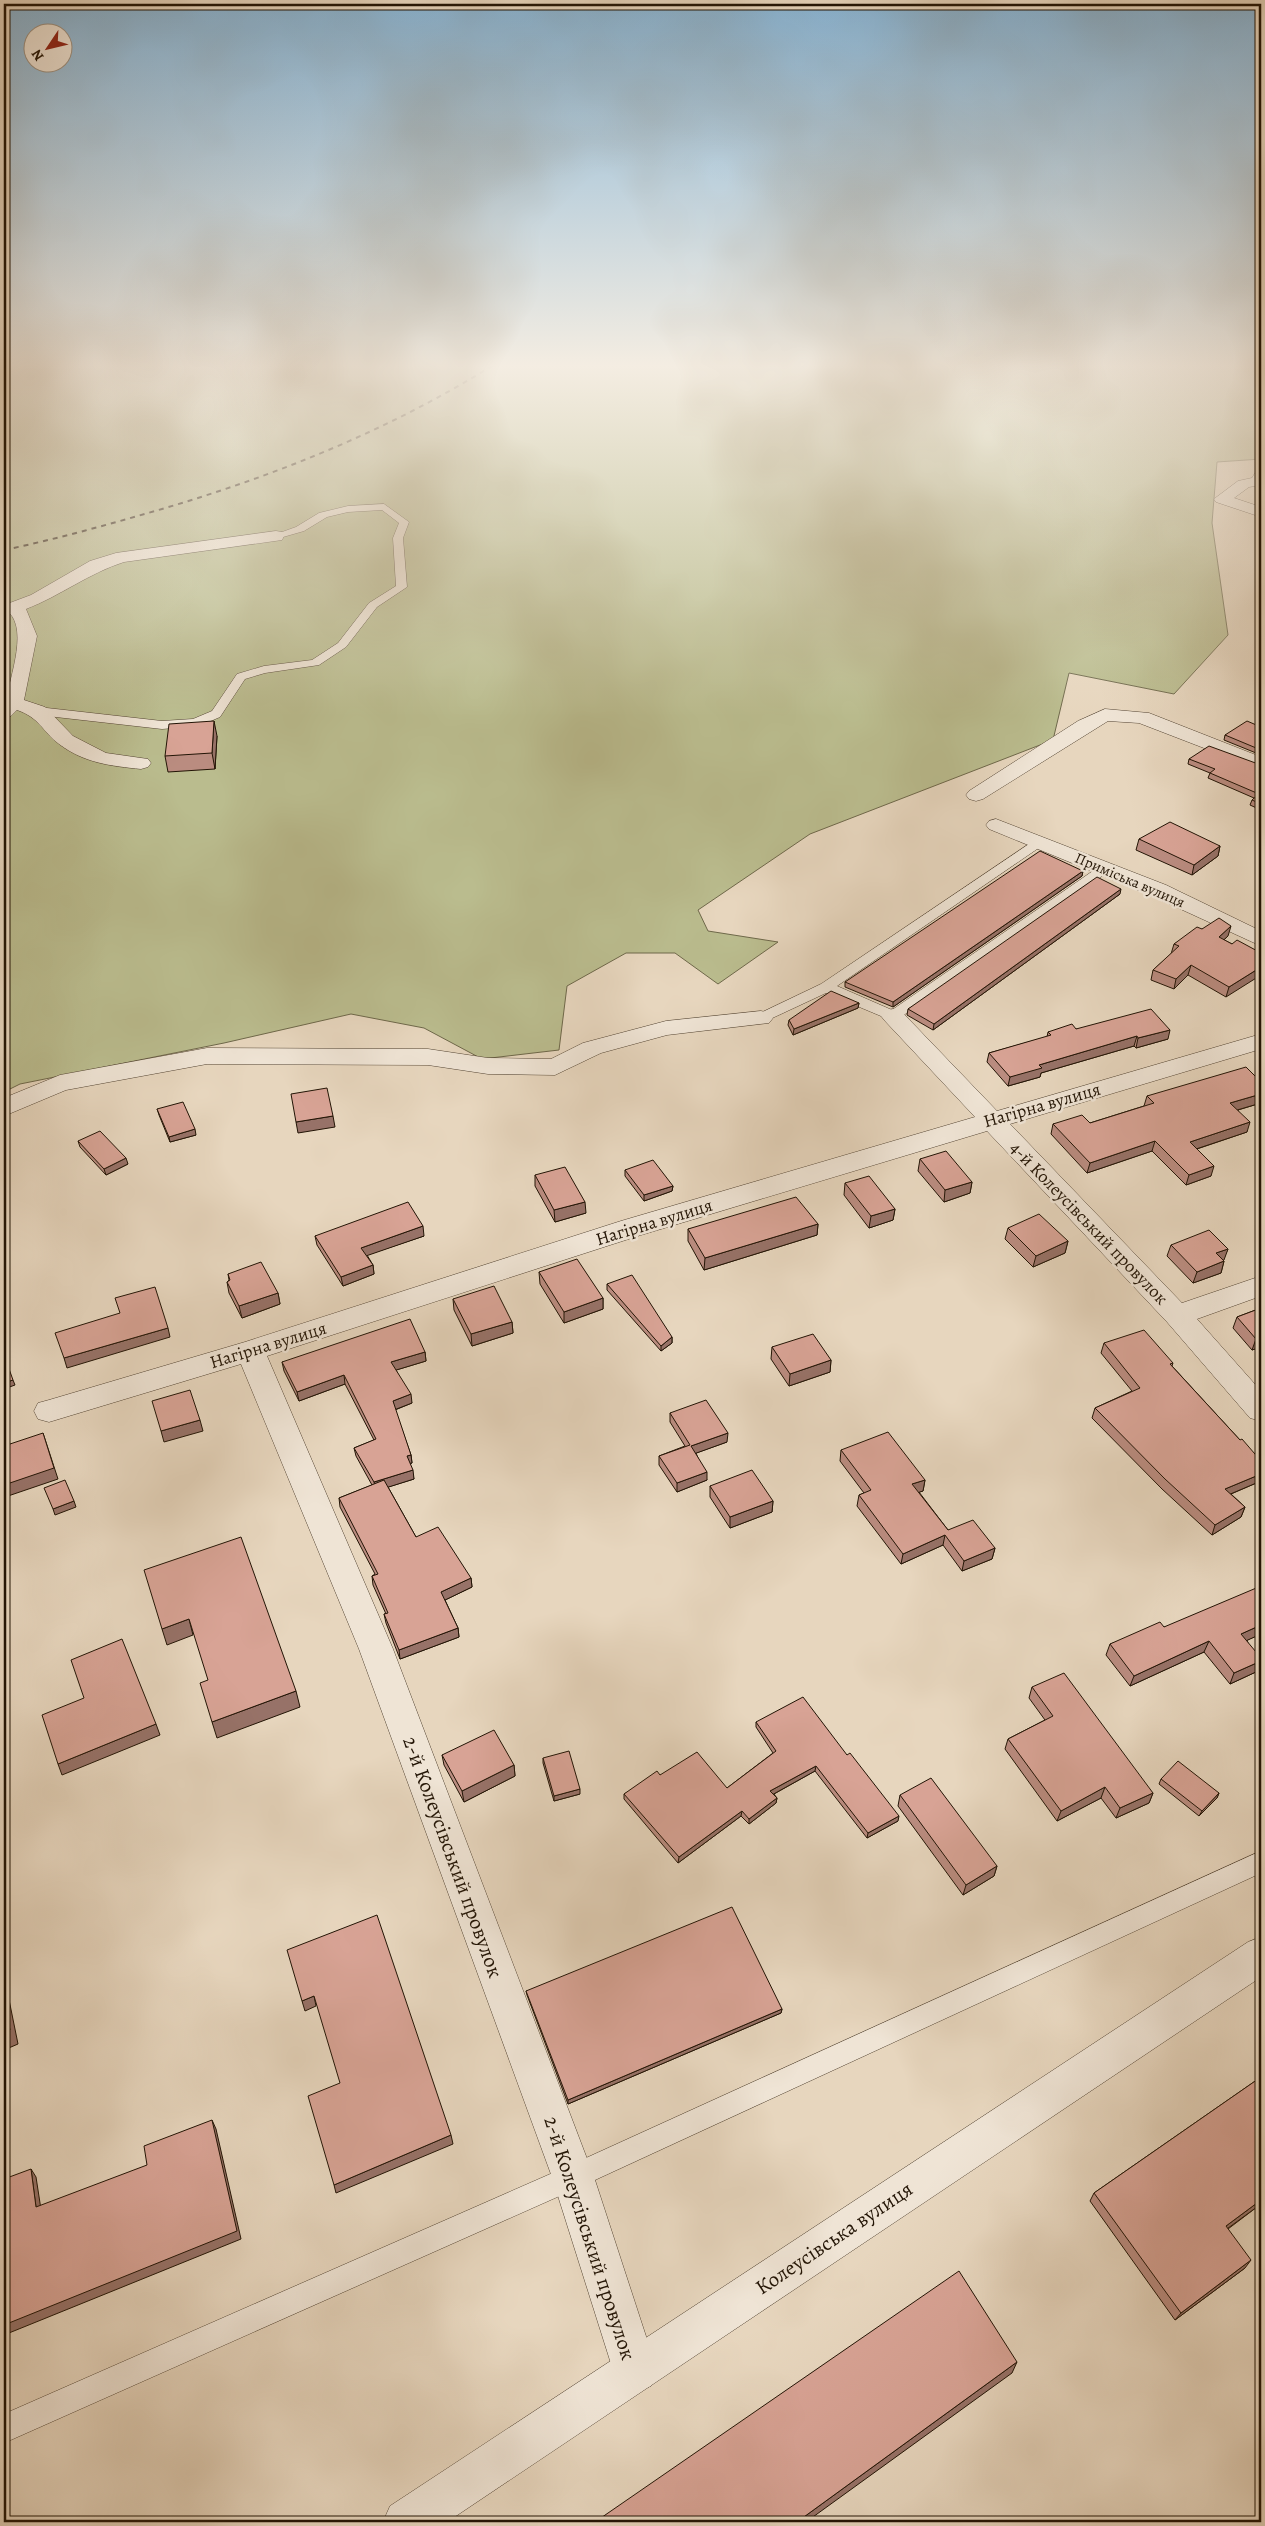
<svg xmlns="http://www.w3.org/2000/svg" width="1265" height="2526" font-family="Alegreya,serif">
<style>
.green{fill:#babc8e;stroke:#6e684a}
.lines{fill:none;stroke-linecap:round;stroke-linejoin:round}
.service-casing{stroke:#534433;stroke-width:1}
.minor-casing{stroke:#534433;stroke-width:1}
.tertiary-casing{stroke:#534433;stroke-width:1}
.service{fill:#efe4d5;fill-rule:evenodd}
.minor{fill:#efe4d5;fill-rule:evenodd}
.tertiary{fill:#efe4d5;fill-rule:evenodd}
.rail{stroke:#221405;stroke-width:2;stroke-dasharray:5 5;stroke-linecap:butt}
.wall{fill:#ba8c80;stroke:#221405}
.shaded-wall{fill:#977268;stroke:#221405}
.building{fill:#d8a395;stroke:#221405}
.labels{text-anchor:middle;dominant-baseline:central;stroke-width:5;stroke-linejoin:round;paint-order:stroke}
.far-street-label{font-size:15px;fill:#221405;stroke:#efe4d5}
.street-label{font-size:18px;fill:#221405;stroke:#efe4d5}
.near-street-label{font-size:21px;fill:#221405;stroke:#efe4d5}
</style>
<rect width="100%" height="100%" fill="#e7d6be"/>
<filter id="stains"><feTurbulence type="fractalNoise" baseFrequency=".004" numOctaves="4"/><feColorMatrix values="0 0 0 0 .2 0 0 0 0 .09 0 0 0 0 .02 0 0 0 .5 -.17"/></filter>
<radialGradient id="worn" r=".72"><stop offset=".6" stop-color="#630" stop-opacity="0"/><stop offset="1" stop-color="#630" stop-opacity=".3"/></radialGradient>
<!-- green -->
<polygon class="green" points="4,364 1261,364 1261,459 1217,462 1212,523 1228,635 1174,694 1069,673 1053,740 810,834 698,910 708,931 778,942 718,984 675,953 626,953 567,986 559,1050 482,1059 424,1028 351,1014 224,1043 20,1084 4,1092"/>
<g class="lines">
<defs>
<g id="service">
<polygon points="384,504 409,522 403,538 407,587 377,607 346,647 319,665 265,673 245,679 220,717 199,726 162,729 38,715 32,711 38,707 162,721 193,719 212,711 237,674 264,666 312,660 338,643 369,603 396,586 393,538 399,523 382,510 348,512 327,517 304,531 276,539 271,536 296,527 319,513 348,506"/>
<polygon points="1038,838 1045,842 1043,845 837,986 892,1010 1100,866 1105,865 1112,869 898,1019 888,1019 826,993 766,1021 756,1021 753,1018 756,1015 821,984"/>
<polygon points="1261,1851 1261,1873 582,2186 4,2443 4,2414 564,2168"/>
</g>
<g id="minor">
<polygon points="1261,471 1261,485 1249,487 1234,498 1261,507 1261,517 1216,502 1214,499 1238,481 1252,478 1255,473"/>
<path d="M 276,531 L 282,532 L 284,536 L 282,540 L 124,562 C 89,573 60,596 26,609 L 37,636 L 24,700 L 45,707 L 73,736 L 106,753 L 148,759 L 151,763 L 148,767 L 141,769 C 111,766 84,763 59,744 C 42,731 40,718 17,710 L 11,716 L 4,718 C 4,690 28,640 12,616 C 10,613 6,611 4,608 L 7,604 L 31,595 L 90,561 L 116,553 Z"/>
<polygon points="1105,709 1149,713 1261,757 1261,770 1139,723 1108,721 983,799 976,801 969,799 966,795 969,791 1078,721"/>
<polygon points="996,819 1166,885 1261,931 1261,946 1150,895 989,829 986,825 989,821"/>
<polygon points="893,1009 901,1011 997,1111 1261,1034 1261,1049 1010,1124 1182,1303 1261,1276 1261,1296 1197,1319 1261,1391 1261,1421 1250,1418 1167,1322 987,1131 641,1235 267,1356 393,1649 594,2177 657,2370 651,2386 635,2392 619,2386 613,2370 552,2177 359,1649 241,1364 49,1422 38,1419 34,1411 38,1403 49,1400 245,1342 621,1221 975,1117 885,1021 881,1016 885,1011"/>
<polygon points="761,1011 769,1013 773,1018 769,1023 667,1035 601,1053 555,1075 488,1074 428,1065 207,1064 66,1090 4,1116 4,1098 60,1075 207,1048 428,1049 488,1058 551,1059 583,1043 666,1021"/>
</g>
<polygon id="tertiary" points="1261,1937 1261,1977 447,2522 383,2522 390,2506 1248,1942"/>
</defs>
<!-- service casing -->
<use href="#service" class="service-casing"/>
<!-- minor casing -->
<use href="#minor" class="minor-casing"/>
<!-- tertiary casing -->
<use href="#tertiary" class="tertiary-casing"/>
<!-- service -->
<use href="#service" class="service"/>
<!-- minor -->
<use href="#minor" class="minor"/>
<!-- tertiary -->
<use href="#tertiary" class="tertiary"/>
<!-- rail -->
<path class="rail" d="M 4,550 C 57,539 110,524 162,509 C 280,474 391,429 495,364"/>
</g>
<!-- wall -->
<g class="wall">
<polygon points="1261,727 1261,755 1224,740 1225,735"/>
<polygon points="217,736 215,769 168,772 165,756"/>
<polygon points="1189,759 1261,765 1261,810 1250,805 1252,800 1254,798 1208,778 1210,773 1188,764"/>
<polygon points="1139,839 1220,846 1218,856 1192,875 1136,850"/>
<polygon points="1083,871 1082,876 893,1007 845,987 845,982"/>
<polygon points="1120,894 933,1030 907,1015 908,1009"/>
<polygon points="1202,929 1228,936 1224,940 1232,944 1261,953 1226,997 1188,975 1174,989 1151,980 1153,970 1171,954 1174,944"/>
<polygon points="859,1003 858,1008 793,1035 788,1025 789,1020"/>
<polygon points="1076,1029 1168,1039 1136,1048 1134,1046 1041,1073 1040,1077 1008,1086 987,1062 989,1053 1047,1037 1048,1032"/>
<polygon points="1261,1082 1261,1103 1238,1110 1247,1132 1197,1149 1211,1176 1186,1185 1152,1151 1087,1173 1051,1134 1053,1124 1090,1123 1144,1106 1147,1096"/>
<polygon points="157,1109 196,1135 170,1142 159,1115"/>
<polygon points="78,1141 128,1164 106,1175 80,1147"/>
<polygon points="920,1159 972,1182 970,1193 944,1202 918,1171"/>
<polygon points="625,1170 673,1186 672,1191 644,1201 625,1176"/>
<polygon points="535,1175 586,1213 555,1222 535,1186"/>
<polygon points="845,1183 895,1209 893,1220 869,1228 844,1195"/>
<polygon points="818,1224 817,1235 704,1270 688,1241 688,1229"/>
<polygon points="1008,1228 1068,1241 1065,1253 1033,1267 1005,1239"/>
<polygon points="315,1236 424,1236 367,1255 373,1265 374,1274 343,1286 317,1245"/>
<polygon points="1171,1245 1228,1249 1223,1260 1224,1261 1221,1273 1193,1283 1167,1256"/>
<polygon points="539,1272 603,1298 603,1309 564,1323 540,1284"/>
<polygon points="228,1274 278,1293 280,1304 242,1318 229,1293 227,1282 229,1280"/>
<polygon points="607,1284 672,1337 672,1343 661,1351 607,1290"/>
<polygon points="453,1299 512,1322 513,1333 472,1346 454,1310"/>
<polygon points="1261,1308 1261,1347 1252,1350 1233,1328 1237,1317"/>
<polygon points="1104,1343 1173,1363 1172,1366 1240,1440 1261,1461 1261,1481 1231,1494 1245,1507 1241,1517 1212,1535 1162,1489 1092,1418 1095,1408 1132,1391 1101,1353"/>
<polygon points="772,1347 831,1360 830,1372 789,1386 771,1359"/>
<polygon points="425,1352 426,1361 396,1370 412,1403 395,1410 411,1455 412,1463 410,1464 414,1479 388,1487 416,1537 471,1578 472,1587 445,1600 458,1628 459,1637 400,1659 386,1623 384,1614 386,1614 373,1585 372,1576 375,1574 340,1507 339,1498 372,1485 356,1456 354,1448 374,1440 345,1384 299,1401 284,1371 282,1362"/>
<polygon points="670,1413 727,1442 696,1453 707,1480 677,1492 659,1465 659,1456 685,1446 670,1422"/>
<polygon points="841,1450 925,1480 923,1491 919,1492 948,1530 995,1548 992,1559 962,1571 943,1545 901,1564 857,1506 859,1495 864,1493 840,1461"/>
<polygon points="710,1486 773,1501 772,1512 730,1528 710,1497"/>
<polygon points="1164,1627 1261,1634 1247,1640 1258,1671 1230,1684 1204,1652 1130,1686 1106,1655 1110,1644"/>
<polygon points="1032,1687 1153,1793 1149,1803 1116,1818 1101,1798 1057,1821 1005,1749 1008,1739 1045,1720 1029,1698"/>
<polygon points="756,1722 847,1755 898,1821 867,1838 815,1771 774,1794 777,1798 776,1803 749,1824 741,1816 678,1863 624,1799 624,1794 660,1775 727,1788 773,1753 756,1727"/>
<polygon points="442,1755 514,1765 515,1776 464,1802 444,1765"/>
<polygon points="543,1758 580,1794 554,1801 543,1763"/>
<polygon points="1161,1779 1219,1793 1217,1798 1199,1816 1159,1784"/>
<polygon points="900,1795 997,1866 994,1876 963,1895 898,1806"/>
<polygon points="526,1991 782,2009 781,2013 568,2104 527,1995"/>
<polygon points="1261,2077 1261,2204 1228,2229 1245,2268 1175,2320 1090,2201 1094,2193"/>
</g>
<!-- shaded-wall -->
<g class="shaded-wall">
<polygon points="214,721 217,736 215,769 212,753"/>
<polygon points="1220,846 1218,856 1192,875 1194,865"/>
<polygon points="1083,871 1082,876 893,1007 893,1002"/>
<polygon points="1121,889 1120,894 933,1030 934,1024"/>
<polygon points="1231,926 1228,936 1216,947 1219,937"/>
<polygon points="1191,965 1188,975 1174,989 1176,979"/>
<polygon points="1261,967 1261,975 1226,997 1229,987"/>
<polygon points="859,1003 858,1008 793,1035 794,1029"/>
<polygon points="1170,1030 1168,1039 1136,1048 1138,1038"/>
<polygon points="1137,1036 1134,1046 1041,1073 1040,1077 1008,1086 1010,1077 1039,1065"/>
<polygon points="1261,1094 1261,1103 1227,1113 1230,1103"/>
<polygon points="333,1116 335,1127 298,1133 296,1122"/>
<polygon points="1250,1122 1247,1132 1187,1152 1190,1142"/>
<polygon points="195,1129 196,1135 170,1142 169,1137"/>
<polygon points="1155,1141 1152,1151 1087,1173 1090,1163"/>
<polygon points="126,1158 128,1164 106,1175 104,1169"/>
<polygon points="1214,1166 1211,1176 1186,1185 1189,1175"/>
<polygon points="972,1182 970,1193 944,1202 945,1190"/>
<polygon points="673,1186 672,1191 644,1201 644,1195"/>
<polygon points="585,1202 586,1213 555,1222 554,1210"/>
<polygon points="895,1209 893,1220 869,1228 871,1216"/>
<polygon points="818,1224 817,1235 704,1270 705,1258"/>
<polygon points="423,1226 424,1236 363,1257 361,1248"/>
<polygon points="1068,1241 1065,1253 1033,1267 1036,1256"/>
<polygon points="1228,1249 1224,1260 1212,1265 1216,1253"/>
<polygon points="1224,1261 1221,1273 1193,1283 1197,1272"/>
<polygon points="373,1265 374,1274 343,1286 341,1277"/>
<polygon points="278,1293 280,1304 242,1318 239,1306"/>
<polygon points="603,1298 603,1309 564,1323 564,1312"/>
<polygon points="512,1322 513,1333 472,1346 471,1334"/>
<polygon points="168,1328 170,1337 67,1368 64,1358"/>
<polygon points="672,1337 672,1343 661,1351 661,1346"/>
<polygon points="1261,1337 1261,1347 1252,1350 1256,1339"/>
<polygon points="425,1352 426,1361 393,1371 391,1362"/>
<polygon points="831,1360 830,1372 789,1386 790,1374"/>
<polygon points="344,1375 345,1384 299,1401 297,1392"/>
<polygon points="13,1380 15,1385 4,1389 4,1383"/>
<polygon points="411,1394 412,1403 394,1410 393,1401"/>
<polygon points="200,1420 203,1431 164,1442 161,1431"/>
<polygon points="43,1433 58,1479 8,1496 4,1485"/>
<polygon points="728,1433 727,1442 691,1455 691,1446"/>
<polygon points="411,1455 412,1463 408,1464 407,1456"/>
<polygon points="413,1470 414,1479 376,1491 374,1482"/>
<polygon points="707,1472 707,1480 677,1492 677,1483"/>
<polygon points="1261,1474 1261,1481 1221,1498 1225,1489"/>
<polygon points="925,1480 923,1491 911,1495 912,1484"/>
<polygon points="74,1501 76,1507 55,1515 53,1509"/>
<polygon points="773,1501 772,1512 730,1528 730,1517"/>
<polygon points="1245,1507 1241,1517 1212,1535 1215,1525"/>
<polygon points="945,1535 943,1545 901,1564 903,1554"/>
<polygon points="995,1548 992,1559 962,1571 964,1561"/>
<polygon points="471,1578 472,1587 443,1601 441,1592"/>
<polygon points="189,1619 193,1635 167,1645 162,1629"/>
<polygon points="1261,1625 1261,1634 1237,1645 1241,1634"/>
<polygon points="458,1628 459,1637 400,1659 399,1650"/>
<polygon points="1209,1641 1204,1652 1130,1686 1134,1676"/>
<polygon points="1261,1661 1261,1664 1258,1671 1230,1684 1234,1673"/>
<polygon points="296,1691 300,1707 217,1738 212,1722"/>
<polygon points="156,1724 160,1735 62,1775 58,1764"/>
<polygon points="514,1765 515,1776 464,1802 462,1791"/>
<polygon points="816,1766 815,1771 770,1796 770,1791"/>
<polygon points="1105,1787 1101,1798 1057,1821 1061,1811"/>
<polygon points="580,1789 580,1794 554,1801 554,1796"/>
<polygon points="1153,1793 1149,1803 1116,1818 1120,1808"/>
<polygon points="1219,1793 1217,1798 1199,1816 1202,1811"/>
<polygon points="777,1798 776,1803 749,1824 749,1819"/>
<polygon points="742,1811 741,1816 678,1863 679,1857"/>
<polygon points="899,1816 898,1821 867,1838 868,1833"/>
<polygon points="997,1866 994,1876 963,1895 966,1885"/>
<polygon points="4,1975 18,2044 4,2050"/>
<polygon points="314,1996 316,2006 305,2011 302,2001"/>
<polygon points="782,2009 781,2013 568,2104 568,2100"/>
<polygon points="212,2120 216,2129 241,2239 4,2335 4,2325"/>
<polygon points="451,2135 453,2144 336,2193 334,2185"/>
<polygon points="31,2169 36,2177 42,2216 36,2207"/>
<polygon points="1261,2200 1261,2204 1220,2234 1226,2226"/>
<polygon points="1251,2260 1245,2268 1175,2320 1181,2313"/>
<polygon points="1017,2362 1012,2373 806,2522 797,2522"/>
</g>
<!-- building -->
<g class="building">
<polygon points="214,721 212,753 165,756 169,724"/>
<polygon points="1247,721 1261,727 1261,750 1225,735"/>
<polygon points="1209,746 1261,765 1261,804 1252,800 1259,794 1210,773 1215,769 1189,759"/>
<polygon points="1170,822 1220,846 1194,865 1139,839"/>
<polygon points="1040,851 1083,871 893,1002 845,982"/>
<polygon points="1097,877 1121,889 934,1024 908,1009"/>
<polygon points="1219,918 1231,926 1219,937 1232,944 1237,940 1261,953 1261,967 1229,987 1191,965 1176,979 1153,970 1179,946 1174,944 1197,927 1202,929"/>
<polygon points="831,991 859,1003 794,1029 789,1020"/>
<polygon points="1151,1009 1170,1030 1138,1038 1137,1036 1039,1065 1042,1068 1010,1077 989,1053 1051,1035 1048,1032 1072,1024 1076,1029"/>
<polygon points="1246,1067 1261,1082 1261,1094 1230,1103 1250,1122 1190,1142 1214,1166 1189,1175 1155,1141 1090,1163 1053,1124 1082,1115 1090,1123 1154,1103 1147,1096"/>
<polygon points="327,1088 333,1116 296,1122 291,1094"/>
<polygon points="183,1102 195,1129 169,1137 157,1109"/>
<polygon points="100,1131 126,1158 104,1169 78,1141"/>
<polygon points="946,1151 972,1182 945,1190 920,1159"/>
<polygon points="653,1160 673,1186 644,1195 625,1170"/>
<polygon points="565,1167 585,1202 554,1210 535,1175"/>
<polygon points="869,1176 895,1209 871,1216 845,1183"/>
<polygon points="796,1197 818,1224 705,1258 688,1229"/>
<polygon points="408,1202 423,1226 361,1248 373,1265 341,1277 315,1236"/>
<polygon points="1039,1214 1068,1241 1036,1256 1008,1228"/>
<polygon points="1209,1230 1228,1249 1216,1253 1224,1261 1197,1272 1171,1245"/>
<polygon points="577,1259 603,1298 564,1312 539,1272"/>
<polygon points="261,1262 278,1293 239,1306 227,1282 230,1280 228,1274"/>
<polygon points="632,1275 672,1337 661,1346 607,1284"/>
<polygon points="494,1286 512,1322 471,1334 453,1299"/>
<polygon points="155,1287 168,1328 64,1358 55,1333 120,1313 115,1298"/>
<polygon points="1261,1308 1261,1337 1256,1339 1237,1317"/>
<polygon points="410,1319 425,1352 391,1362 411,1394 393,1401 411,1455 407,1456 413,1470 374,1482 354,1448 376,1439 344,1375 297,1392 282,1362"/>
<polygon points="1144,1330 1173,1363 1170,1364 1240,1440 1242,1439 1261,1461 1261,1474 1225,1489 1245,1507 1215,1525 1165,1479 1095,1408 1140,1388 1104,1343"/>
<polygon points="813,1334 831,1360 790,1374 772,1347"/>
<polygon points="4,1355 13,1380 4,1383"/>
<polygon points="190,1390 200,1420 161,1431 152,1401"/>
<polygon points="706,1400 728,1433 691,1446 707,1472 677,1483 659,1456 690,1445 670,1413"/>
<polygon points="888,1432 925,1480 912,1484 948,1530 973,1520 995,1548 964,1561 945,1535 903,1554 859,1495 871,1490 841,1450"/>
<polygon points="43,1433 54,1468 4,1485 4,1446"/>
<polygon points="752,1470 773,1501 730,1517 710,1486"/>
<polygon points="65,1480 74,1501 53,1509 44,1488"/>
<polygon points="384,1480 416,1537 438,1527 471,1578 441,1592 458,1628 399,1650 384,1614 388,1613 372,1576 378,1574 339,1498"/>
<polygon points="241,1537 296,1691 212,1722 200,1683 208,1680 189,1619 162,1629 144,1570"/>
<polygon points="1261,1586 1261,1625 1241,1634 1261,1658 1261,1661 1234,1673 1209,1641 1134,1676 1110,1644 1160,1622 1164,1627"/>
<polygon points="122,1639 156,1724 58,1764 42,1715 84,1698 71,1660"/>
<polygon points="1064,1673 1153,1793 1120,1808 1105,1787 1061,1811 1008,1739 1053,1716 1032,1687"/>
<polygon points="803,1697 847,1755 850,1753 899,1816 868,1833 816,1766 770,1791 777,1798 749,1819 742,1811 679,1857 624,1794 657,1771 660,1775 697,1752 727,1788 776,1751 756,1722"/>
<polygon points="494,1730 514,1765 462,1791 442,1755"/>
<polygon points="569,1751 580,1789 554,1796 543,1758"/>
<polygon points="1178,1761 1219,1793 1202,1811 1161,1779"/>
<polygon points="931,1778 997,1866 966,1885 900,1795"/>
<polygon points="732,1907 782,2009 568,2100 526,1991"/>
<polygon points="377,1915 451,2135 334,2185 308,2096 340,2083 314,1996 302,2001 287,1950"/>
<polygon points="4,2000 10,2030 4,2033"/>
<polygon points="1261,2077 1261,2200 1226,2226 1251,2260 1181,2313 1094,2193"/>
<polygon points="212,2120 237,2231 4,2325 4,2179 31,2169 36,2207 147,2165 144,2146"/>
<polygon points="959,2271 1017,2362 797,2522 595,2522"/>
</g>
<!-- sky -->
<linearGradient id="sky" x2="0" y2="1"><stop stop-color="#88b5d6"/><stop offset="0.51" stop-color="#f4ede2"/><stop offset="1" stop-color="#f4ede2" stop-opacity="0"/></linearGradient>
<rect width="1265" height="717" fill="url(#sky)"/>
<g class="labels">
<!-- far-street labels -->
<g class="far-street-label">
<text transform="translate(1130 880) rotate(23)">Приміська вулиця</text>
</g>
<!-- street labels -->
<g class="street-label">
<text transform="translate(1042 1105) rotate(-16)">Нагірна вулиця</text>
<text transform="translate(654 1222) rotate(-17)">Нагірна вулиця</text>
<text transform="translate(1089 1223) rotate(46)">4-й Колеусівський провулок</text>
<text transform="translate(268 1345) rotate(-17)">Нагірна вулиця</text>
</g>
<!-- near-street labels -->
<g class="near-street-label">
<text transform="translate(453 1857) rotate(70)">2-й Колеусівський провулок</text>
<text transform="translate(590 2238) rotate(72)">2-й Колеусівський провулок</text>
<text transform="translate(834 2238) rotate(-34)">Колеусівська вулиця</text>
</g>
</g>
<!-- margin -->
<rect width="1265" height="2526" fill="none" stroke="#e7d6be" stroke-width="20"/>
<rect x="5" y="5" width="1255" height="2516" fill="none" stroke="#221405" stroke-width="2.5"/>
<rect x="10" y="10" width="1245" height="2506" fill="none" stroke="#221405"/>
<!-- north arrow -->
<g transform="translate(48 48) rotate(235)"><circle r="24" fill="#efe4d5" stroke="#9d9182"/>
<path d="M0-4L9 19L0 12L-9 19Z" fill="#8f2418"/>
<text y="-8" font-size="14" font-weight="bold" text-anchor="middle" fill="#221405">N</text>
</g>
<rect width="100%" height="100%" filter="url(#stains)"/>
<rect width="100%" height="100%" fill="url(#worn)"/>
</svg>
